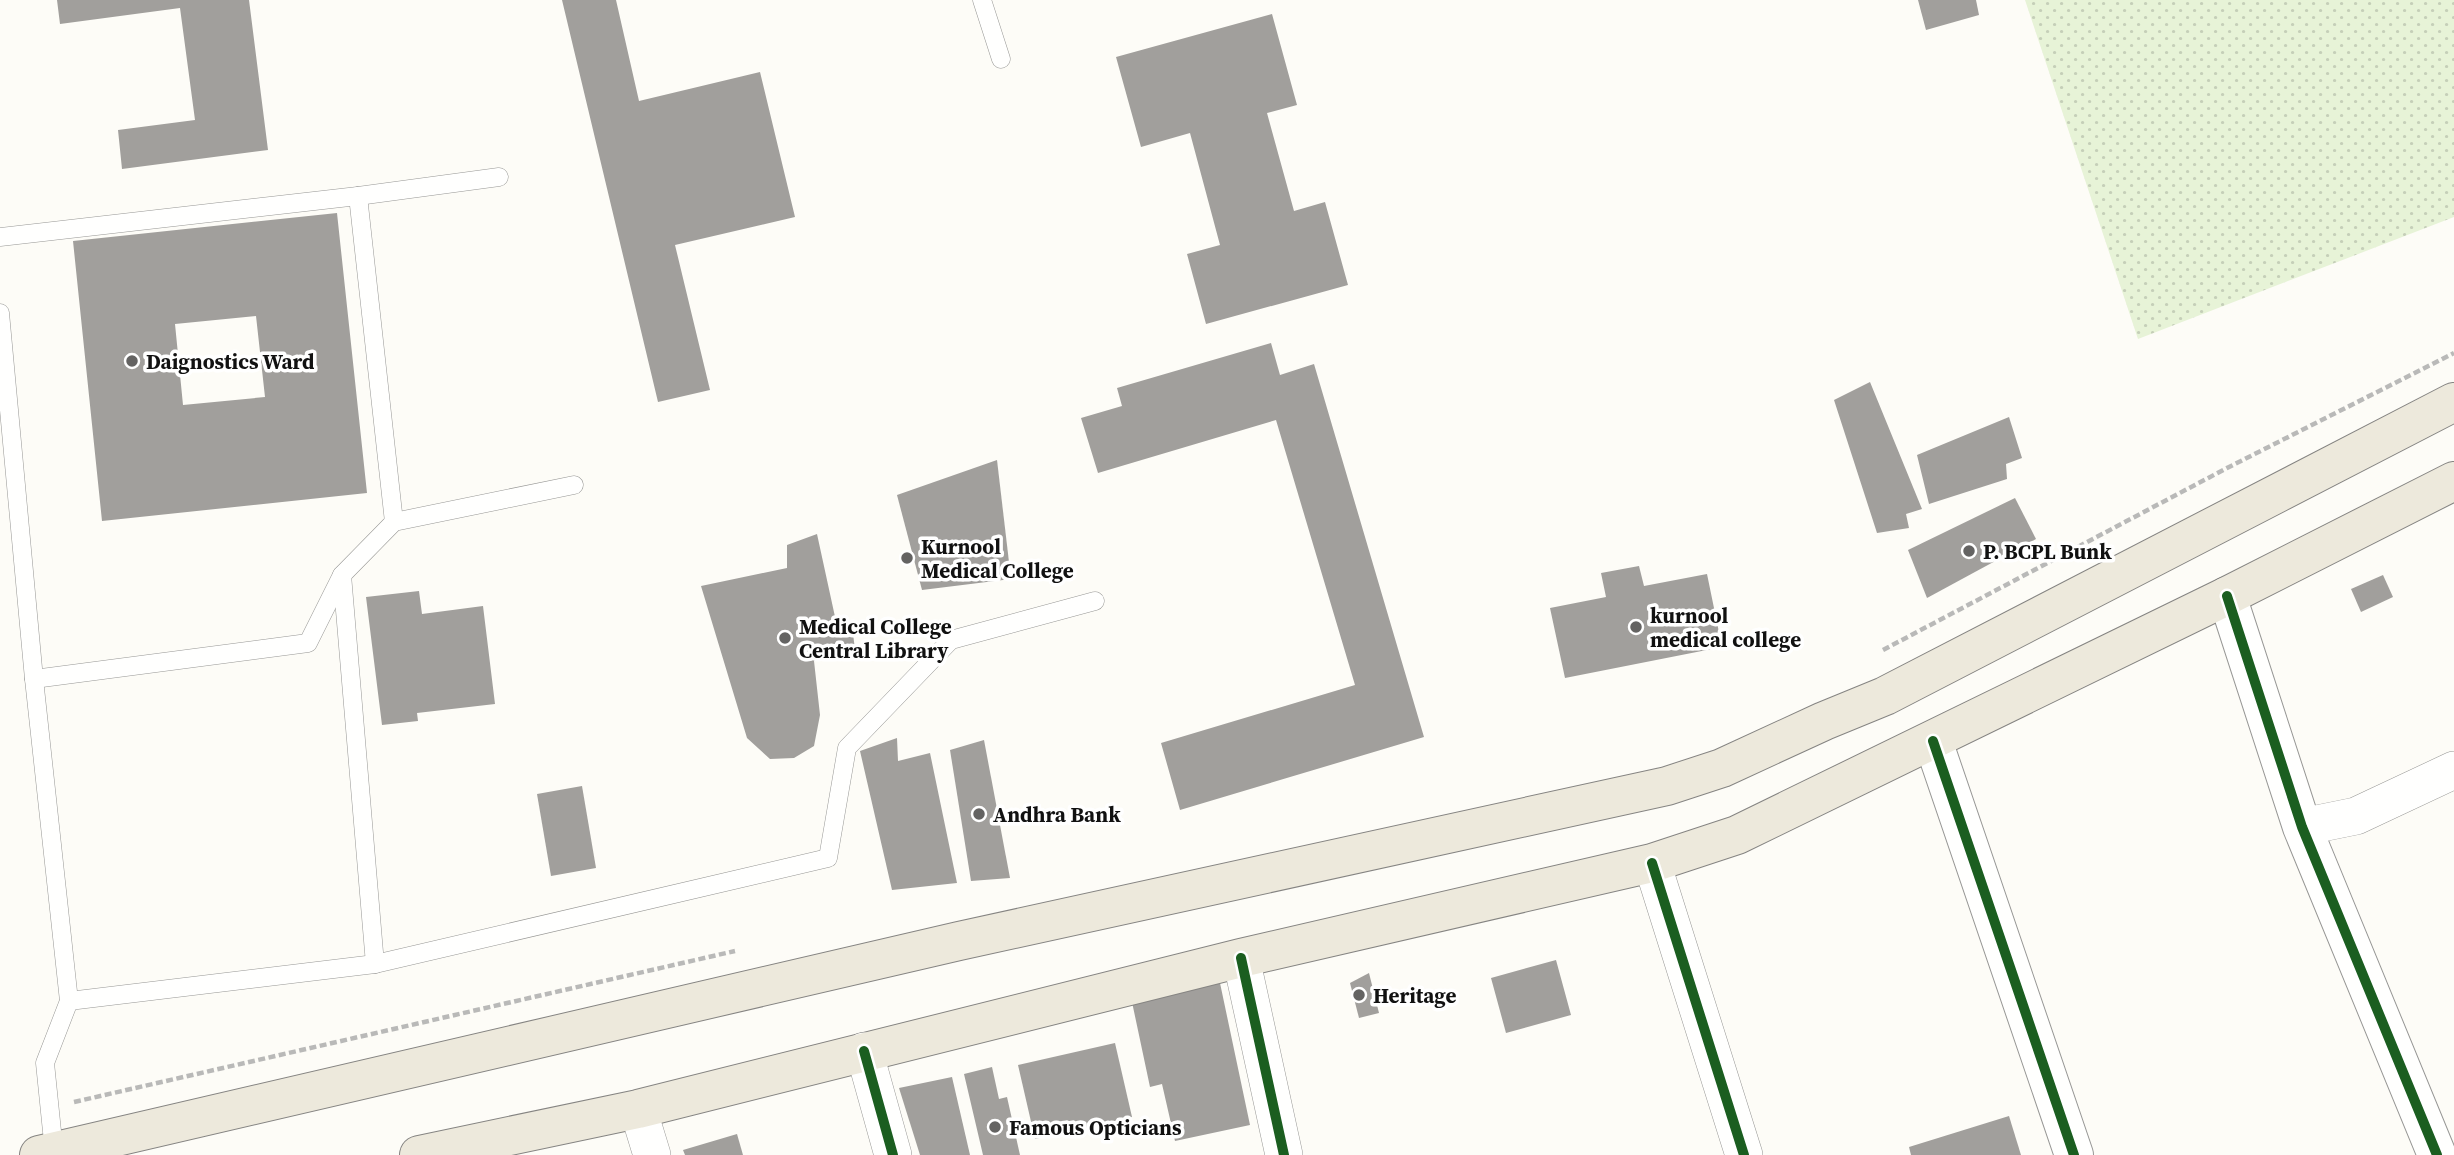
<svg xmlns="http://www.w3.org/2000/svg" width="2454" height="1155" font-family="'Source Serif 4',serif">
<style>
.park{fill:url(#park-dots)}
.building{fill:#a19f9c;fill-rule:evenodd}
.lines{fill:none;stroke-linecap:round;stroke-linejoin:round}
.service-casing{stroke:#979795;stroke-width:19}
.minor-casing{stroke:#979795;stroke-width:38}
.tertiary-casing{stroke:#979795;stroke-width:40}
.primary-casing{stroke:#858482;stroke-width:40}
.path{stroke:#b9b9b8;stroke-width:4.5;stroke-dasharray:7 3.5;stroke-linecap:butt}
.service{stroke:#fffffe;stroke-width:18}
.minor{stroke:#fffffe;stroke-width:37}
.tertiary{stroke:#fffffe;stroke-width:38}
.primary{stroke:#ede9dc;stroke-width:38}
.cycleway-casing{stroke:#fff;stroke-width:15}
.cycleway{stroke:#1b5e20;stroke-width:10}
.poi-dot{fill:#646362;stroke:#fff;stroke-width:2.5}
.labels{text-anchor:middle;dominant-baseline:central;stroke-width:7;stroke-linejoin:round;paint-order:stroke}
.poi-label{font-size:21px;font-weight:bold;fill:#111;stroke:#fff;text-anchor:start}
</style>
<defs>
<pattern id="park-dots" width="8" height="8" patternUnits="userSpaceOnUse" patternTransform="scale(1.75)"><rect width="8" height="8" fill="#e7f3d7"/><path d="M2 2h.1M6 6h.1" fill="none" stroke="#c5cfb8" stroke-width="1.8" stroke-linecap="round"/></pattern>
</defs>
<rect width="100%" height="100%" fill="#fdfcf7"/>
<!-- park -->
<polygon class="park" points="2025,0 2454,0 2454,217 2138,339"/>
<!-- building -->
<g class="building">
<polygon points="57,0 249,0 268,150 122,169 118,130 195,120 180,8 60,24"/>
<polygon points="562,0 616,0 639,101 760,72 795,217 675,245 710,390 658,402"/>
<polygon points="1918,0 1976,0 1979,15 1926,30"/>
<polygon points="1272,14 1297,105 1267,113 1294,211 1325,202 1348,285 1206,324 1187,254 1220,245 1190,133 1141,147 1116,57"/>
<path d="M 337,213 L 367,493 L 102,521 L 73,241 ZM 256,316 L 265,397 L 183,405 L 175,324 Z"/>
<polygon points="1271,343 1280,375 1314,364 1424,737 1180,810 1161,743 1355,685 1276,420 1098,473 1081,418 1122,406 1117,388"/>
<polygon points="1870,382 1922,509 1906,514 1909,528 1877,533 1834,400"/>
<polygon points="2009,417 2022,458 2006,464 2007,479 1929,504 1917,455"/>
<polygon points="997,460 1011,579 922,590 897,495"/>
<polygon points="2015,498 2036,539 1927,598 1908,550"/>
<polygon points="817,534 837,626 852,625 855,650 814,661 820,715 814,746 794,758 770,759 747,738 701,586 787,568 787,545"/>
<polygon points="1639,566 1644,586 1707,574 1722,647 1565,678 1550,608 1606,597 1601,573"/>
<polygon points="2383,575 2393,597 2361,612 2351,589"/>
<polygon points="419,591 422,614 483,606 495,704 417,713 418,721 382,725 366,597"/>
<polygon points="897,738 898,761 930,753 957,883 892,890 860,751"/>
<polygon points="984,740 1010,878 971,881 950,750"/>
<polygon points="582,786 596,868 551,876 537,794"/>
<polygon points="1556,960 1571,1015 1506,1033 1491,978"/>
<polygon points="1369,973 1379,1013 1359,1018 1350,983"/>
<polygon points="1220,983 1250,1125 1175,1141 1162,1084 1150,1087 1132,1002"/>
<polygon points="1115,1043 1132,1117 1035,1139 1018,1065"/>
<polygon points="992,1067 999,1099 1007,1097 1020,1155 983,1155 964,1074"/>
<polygon points="952,1077 970,1155 920,1155 899,1088"/>
<polygon points="2009,1116 2021,1155 1911,1155 1909,1147"/>
<polygon points="737,1134 743,1155 685,1155 683,1150"/>
</g>
<g class="lines">
<defs>
<g id="service">
<polyline points="982,0 1001,59"/>
<polyline points="358,196 394,522"/>
<polyline points="0,237 358,196 499,177"/>
<polyline points="0,313 34,679 69,1001 45,1063 54,1151"/>
<polyline points="342,575 375,964"/>
<polyline points="34,679 308,643 342,575 394,522 574,485"/>
<polyline points="69,1001 375,964 828,858 847,748 951,640 1095,601"/>
</g>
<g id="minor">
<polyline points="2302,827 2356,816 2454,770"/>
<polyline points="1652,863 1744,1155"/>
<polyline points="1241,958 1284,1155"/>
<polyline points="864,1051 893,1155"/>
<polyline points="638,1109 652,1155"/>
</g>
<g id="tertiary">
<polyline points="2227,596 2302,827 2437,1155"/>
<polyline points="1933,741 2074,1155"/>
</g>
<g id="primary">
<polyline points="39,1155 959,941 1667,786 1722,768 1824,721 1885,696 2454,402"/>
<polyline points="419,1155 638,1109 1241,958 1652,863 1737,835 2227,596 2454,481"/>
</g>
</defs>
<!-- service casing -->
<use href="#service" class="service-casing"/>
<!-- minor casing -->
<use href="#minor" class="minor-casing"/>
<!-- tertiary casing -->
<use href="#tertiary" class="tertiary-casing"/>
<!-- primary casing -->
<use href="#primary" class="primary-casing"/>
<!-- path -->
<g class="path">
<polyline points="1883,650 2227,468 2454,353"/>
<polyline points="74,1102 735,951"/>
</g>
<!-- service -->
<use href="#service" class="service"/>
<!-- minor -->
<use href="#minor" class="minor"/>
<!-- tertiary -->
<use href="#tertiary" class="tertiary"/>
<!-- primary -->
<use href="#primary" class="primary"/>
<defs>
<g id="cycleway">
<polyline points="2227,596 2302,827 2437,1155"/>
<polyline points="1933,741 2074,1155"/>
<polyline points="1652,863 1744,1155"/>
<polyline points="1241,958 1284,1155"/>
<polyline points="864,1051 893,1155"/>
</g>
</defs>
<!-- cycleway casing -->
<use href="#cycleway" class="cycleway-casing"/>
<!-- cycleway -->
<use href="#cycleway" class="cycleway"/>
</g>
<!-- markers -->
<g class="poi-dot">
<circle cx="132" cy="361" r="7"/>
<circle cx="1969" cy="551" r="7"/>
<circle cx="907" cy="558" r="7"/>
<circle cx="1636" cy="627" r="7"/>
<circle cx="785" cy="638" r="7"/>
<circle cx="979" cy="814" r="7"/>
<circle cx="1359" cy="995" r="7"/>
<circle cx="995" cy="1127" r="7"/>
</g>
<g class="labels">
<!-- poi labels -->
<g class="poi-label">
<text x="146" y="361">Daignostics Ward</text>
<text x="921" y="546">Kurnool<tspan x="921" dy="24">Medical College</tspan></text>
<text x="1983" y="551">P. BCPL Bunk</text>
<text x="1650" y="615">kurnool<tspan x="1650" dy="24">medical college</tspan></text>
<text x="799" y="626">Medical College<tspan x="799" dy="24">Central Library</tspan></text>
<text x="993" y="814">Andhra Bank</text>
<text x="1373" y="995">Heritage</text>
<text x="1009" y="1127">Famous Opticians</text>
</g>
</g>
</svg>
